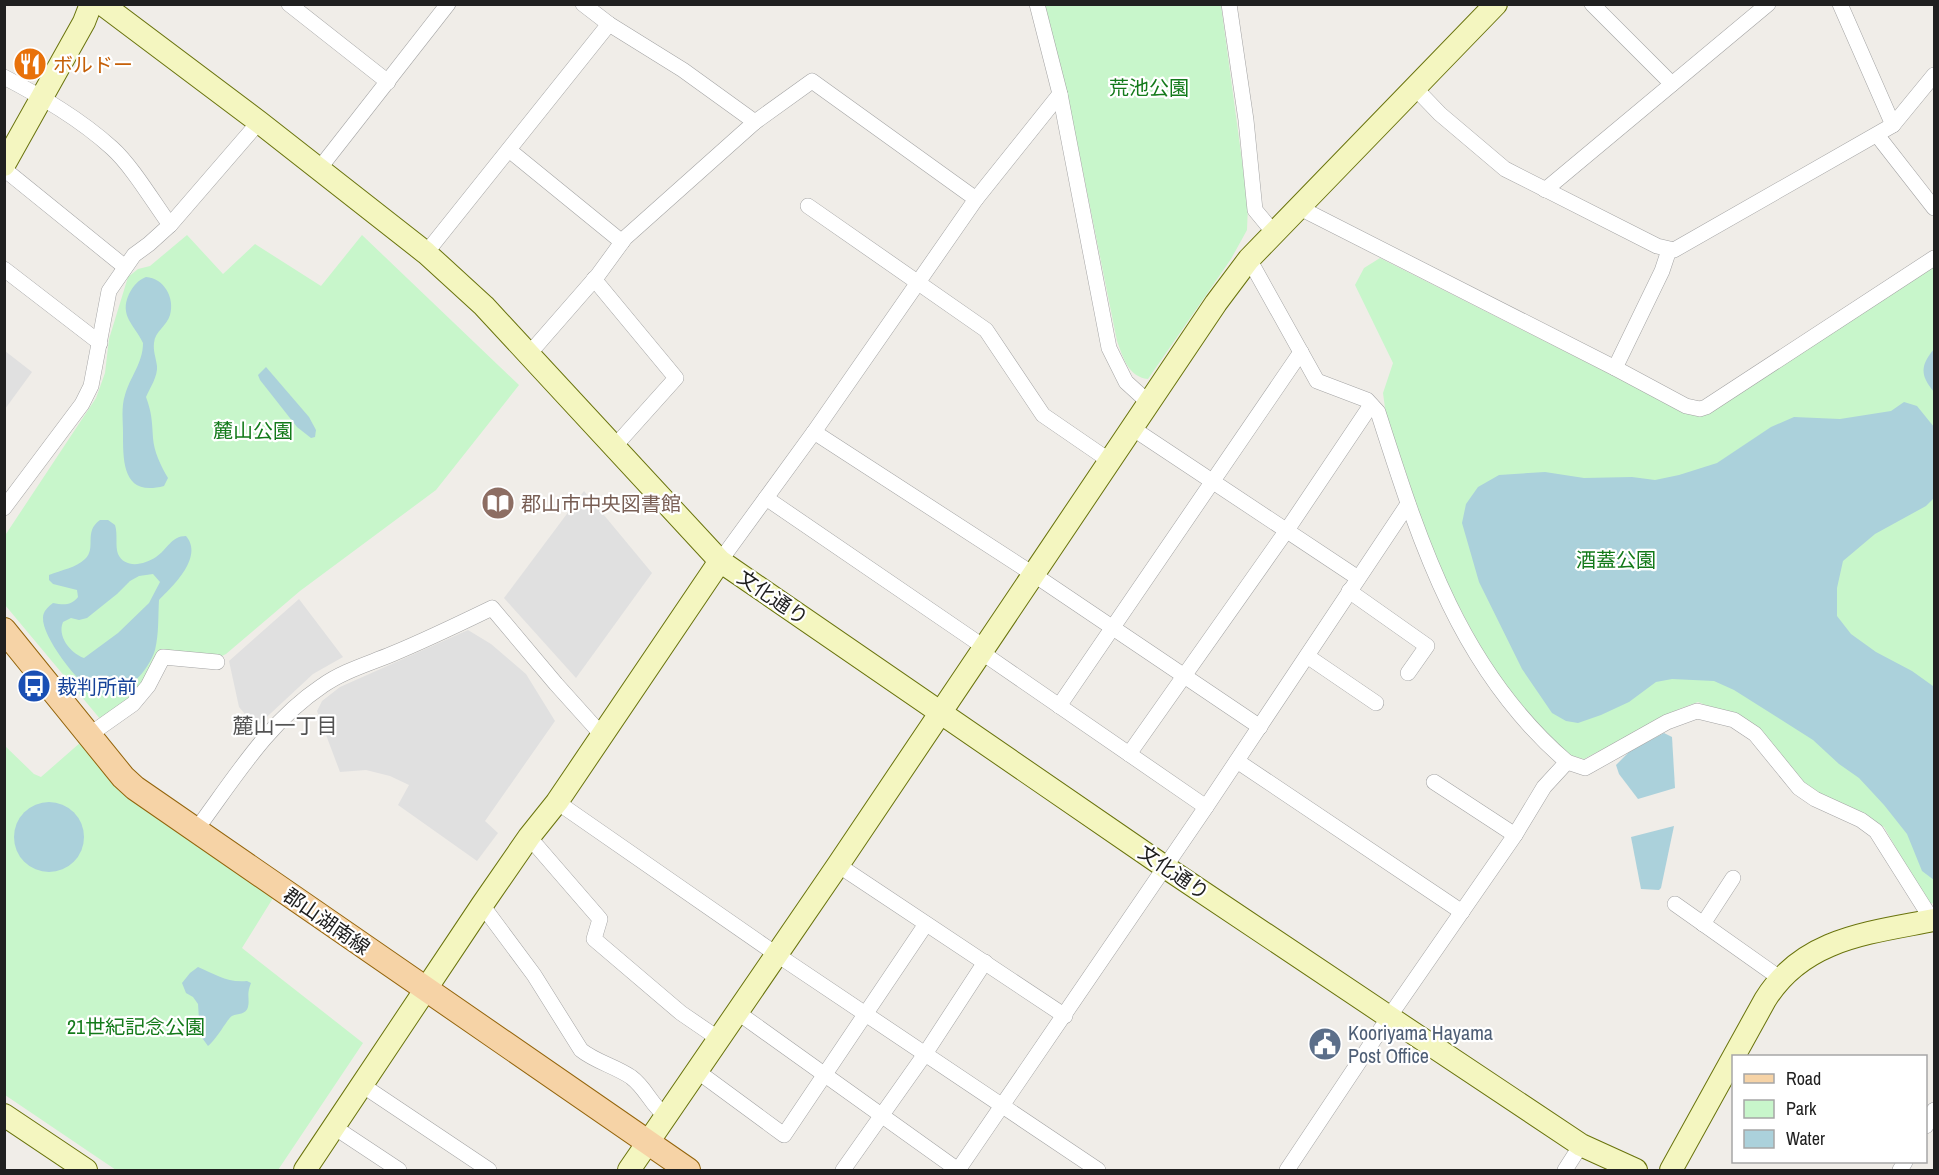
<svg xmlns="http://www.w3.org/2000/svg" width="1939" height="1175" font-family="'Archivo Narrow','Noto Sans JP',sans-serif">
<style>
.park{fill:#c8f6cb}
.parking{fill:#e0e0e0}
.water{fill:#abd1db;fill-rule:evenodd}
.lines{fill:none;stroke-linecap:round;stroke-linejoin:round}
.street-casing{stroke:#a4a4a4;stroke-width:16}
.secondary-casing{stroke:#69730c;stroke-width:24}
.primary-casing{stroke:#93640a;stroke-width:26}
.street{stroke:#fff;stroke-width:15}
.secondary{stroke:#f4f6c0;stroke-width:22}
.primary{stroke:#f6d3a6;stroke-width:24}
.labels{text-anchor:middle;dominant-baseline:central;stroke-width:4.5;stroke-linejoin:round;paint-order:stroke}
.food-label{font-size:20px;fill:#c56008;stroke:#fff;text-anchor:start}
.park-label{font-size:20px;fill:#137a1a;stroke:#fff}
.education-label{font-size:20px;fill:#785e54;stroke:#fff;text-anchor:start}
.street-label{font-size:20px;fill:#202020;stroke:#fff}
.transit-label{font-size:20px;fill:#164399;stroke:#fff;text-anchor:start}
.service-label{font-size:20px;fill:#4e5e75;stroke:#fff;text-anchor:start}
.neighbourhood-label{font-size:21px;fill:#535353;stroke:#fff}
</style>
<rect width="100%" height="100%" fill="#f0ede8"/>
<!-- park -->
<g class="park">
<path d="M 1043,5 L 1221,5 L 1248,205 L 1247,230 L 1231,259 L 1148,379 C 1128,377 1123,357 1117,341 L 1077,142 Z"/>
<path d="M 187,235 L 223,274 L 255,244 L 321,286 L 362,235 L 519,385 L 436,490 L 300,591 L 226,654 L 218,658 L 158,654 C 140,690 134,698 101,720 L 5,605 L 4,537 L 96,398 L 105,373 L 109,339 L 128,277 L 138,269 L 150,266 Z"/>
<polygon points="1380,258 1687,413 1707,414 1934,267 1934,903 1930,904 1923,895 1884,827 1809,789 1738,718 1698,702 1679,709 1584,759 1568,755 1534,724 1491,667 1435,561 1405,470 1387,423 1383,393 1393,363 1355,285 1364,268"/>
<polygon points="81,742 273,898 242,948 363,1043 278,1170 116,1170 5,1095 4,745 34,774 41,777"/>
</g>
<!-- parking -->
<g class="parking">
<polygon points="5,351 32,372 5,409 4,409"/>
<polygon points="584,491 652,573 576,678 504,598"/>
<polygon points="299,599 343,657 313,674 256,727 239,707 229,661"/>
<polygon points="468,630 491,644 526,674 555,721 485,821 498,833 477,861 398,805 409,785 390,776 366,770 340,772 317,711 322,701 340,687"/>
</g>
<!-- water -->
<g class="water">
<path d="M 146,277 C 164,278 175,298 170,315 C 167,326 155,331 154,343 C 153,351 156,358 157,366 C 158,376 150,388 146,397 C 152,413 152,422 153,438 C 154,452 161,466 168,478 L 164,486 C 123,497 123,463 123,433 C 123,421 121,407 125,395 C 130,377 143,363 143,343 C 134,324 119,316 129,294 C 134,285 137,281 146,277 Z"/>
<path d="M 1934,349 L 1934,392 C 1920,375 1920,366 1934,349 Z"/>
<polygon points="266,367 309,417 316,430 315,437 311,438 297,427 260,380 258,375"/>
<polygon points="1904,402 1917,406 1934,427 1934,498 1926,506 1875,534 1843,561 1837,588 1837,616 1851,634 1876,652 1912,671 1933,686 1934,690 1934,880 1922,871 1907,834 1884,805 1859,778 1839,764 1813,740 1734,690 1714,681 1672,679 1656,682 1629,702 1601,715 1578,723 1566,721 1552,713 1522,669 1479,582 1462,523 1466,504 1478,487 1499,475 1545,472 1584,478 1632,477 1655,480 1679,475 1717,463 1771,427 1794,417 1840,419 1891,411"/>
<path d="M 100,520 L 108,520 L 115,525 C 118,534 115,546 118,554 C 125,569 144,565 156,557 C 167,550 171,536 186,536 C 204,557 173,586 159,600 C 158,617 159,634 155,650 C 148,673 119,704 94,691 C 77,683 42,636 43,618 C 43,611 48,607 53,603 C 63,605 71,606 78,597 L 77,590 L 53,584 L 49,580 L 49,575 C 61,570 76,568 85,559 C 97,548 83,532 100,520 ZM 153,574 L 160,582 L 149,603 L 118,633 L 84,658 C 70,653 57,636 63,622 L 71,618 L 79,620 L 87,618 L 117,594 L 130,581 L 139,576 Z"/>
<polygon points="1664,733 1672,737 1675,788 1638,799 1619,774 1616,765 1630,751"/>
<circle cx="49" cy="837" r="35"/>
<polygon points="1674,826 1661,888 1659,890 1641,889 1631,837"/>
<path d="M 198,967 C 215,974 227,983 247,981 L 251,983 C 246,995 250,998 248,1007 C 246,1015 238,1013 232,1016 C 227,1019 218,1038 208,1046 L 200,1035 L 198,1004 L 193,997 L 186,993 L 182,983 L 190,973 Z"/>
</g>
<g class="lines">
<defs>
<g id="street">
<polyline points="289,4 388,82"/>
<polyline points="583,4 609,24 683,70 755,122"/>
<polyline points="1037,4 1060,94 1109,348 1126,382 1149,403"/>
<polyline points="1229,4 1246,120 1255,210 1274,233"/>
<polyline points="1592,4 1672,84"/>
<polyline points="1840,4 1893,125"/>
<path d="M 4,77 C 42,97 80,119 112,148 C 132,166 154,203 170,225"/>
<polyline points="1415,88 1440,114 1505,169 1657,246 1674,250 1893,125 1934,75"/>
<polyline points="1877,135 1934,208"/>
<polyline points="509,150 622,242"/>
<polyline points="4,169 125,267"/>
<polyline points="319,169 448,4"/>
<polyline points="1545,190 1768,4"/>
<polyline points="808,206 986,330 1043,415 1110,461"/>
<polyline points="1298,207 1615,368 1686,406 1700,409 1706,407 1934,258"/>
<polyline points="426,253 609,24"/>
<path d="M 1249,259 L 1317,381 L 1367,400 L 1378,412 C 1420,543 1459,669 1567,762 L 1544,787 L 1515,835 L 1389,1017 L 1287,1170"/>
<polyline points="4,269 100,343"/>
<polyline points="594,279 676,378 615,446"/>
<polyline points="529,354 598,275 625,238 755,122 812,81 976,199"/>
<polyline points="1615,368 1662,271 1669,250"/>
<polyline points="1132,428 1358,578"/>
<polyline points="814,432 1033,574 1260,727"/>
<polyline points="766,498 984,647"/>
<polyline points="4,508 82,404 91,386 109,291 134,255 149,244 170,225 259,122"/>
<polyline points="720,561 814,432 976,199 1060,94"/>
<polyline points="1349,591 1427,646 1408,673"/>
<polyline points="981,652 1206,807"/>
<polyline points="1307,656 1376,703"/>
<polyline points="1059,706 1301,352"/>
<polyline points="89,735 133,704 148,686 163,657 217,662"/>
<polyline points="1129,754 1287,530 1371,405"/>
<polyline points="1237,761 1462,912"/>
<polyline points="1567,762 1585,768 1667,722 1697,711 1734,720 1755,734 1799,788 1815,799 1861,820 1876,831 1934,923"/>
<polyline points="1434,782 1515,835"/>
<polyline points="557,802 776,954 1098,1170"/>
<path d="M 196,830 C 234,779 268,722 322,686 C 343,671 368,664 392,654 C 426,640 459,624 492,608 L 556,684 L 601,734"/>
<polyline points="529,837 600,919 594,939 681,1013 719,1039"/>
<polyline points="838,865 1065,1016"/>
<polyline points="1675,904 1781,979"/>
<path d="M 482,905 L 534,975 L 581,1050 C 596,1062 615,1066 631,1077 C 647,1089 650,1104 666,1116"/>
<polyline points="1703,924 1733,878"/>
<polyline points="737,1012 958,1170"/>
<polyline points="697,1071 784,1135 926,924"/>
<polyline points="362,1085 489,1170"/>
<polyline points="1926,1126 1934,1110"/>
<polyline points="334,1127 399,1170"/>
<polyline points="843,1170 925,1054 985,962"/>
<polyline points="958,1170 1206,807 1408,504"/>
<polyline points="1565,1170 1581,1145"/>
<polyline points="1900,1170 1905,1162"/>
</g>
<g id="secondary">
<polyline points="102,4 259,122 426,253 484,306 720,561 1165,867 1389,1017 1581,1145 1636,1170"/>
<polyline points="4,165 84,22 91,4"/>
<polyline points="4,1115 86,1170"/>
<polyline points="305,1170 482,905 529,837 557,802 720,561"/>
<polyline points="629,1170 838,865 1216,303 1249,259 1496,4"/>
<path d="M 1671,1170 L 1765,1000 C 1803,938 1869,933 1934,920"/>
</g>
<polyline id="primary" points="4,630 123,777 135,788 688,1170"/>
</defs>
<!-- street casing -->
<use href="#street" class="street-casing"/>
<!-- secondary casing -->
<use href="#secondary" class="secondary-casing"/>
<!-- primary casing -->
<use href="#primary" class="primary-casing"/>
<!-- street -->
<use href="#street" class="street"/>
<!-- secondary -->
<use href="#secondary" class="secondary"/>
<!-- primary -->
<use href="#primary" class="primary"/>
</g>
<!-- icons -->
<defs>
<symbol id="restaurant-disc" viewBox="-11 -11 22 22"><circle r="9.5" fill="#e8710a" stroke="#fff"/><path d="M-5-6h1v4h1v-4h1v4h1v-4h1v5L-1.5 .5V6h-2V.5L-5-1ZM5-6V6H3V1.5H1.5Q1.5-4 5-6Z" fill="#fff"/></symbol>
<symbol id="library-disc" viewBox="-11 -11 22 22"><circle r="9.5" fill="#8d6e63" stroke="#fff"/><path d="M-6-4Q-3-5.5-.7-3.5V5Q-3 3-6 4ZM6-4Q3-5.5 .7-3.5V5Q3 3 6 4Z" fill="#fff"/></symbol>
<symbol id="bus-disc" viewBox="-11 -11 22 22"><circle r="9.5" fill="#1a4fb4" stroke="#fff"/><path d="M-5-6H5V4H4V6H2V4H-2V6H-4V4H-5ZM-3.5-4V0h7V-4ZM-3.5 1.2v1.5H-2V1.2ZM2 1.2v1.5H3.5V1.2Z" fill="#fff"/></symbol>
<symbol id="civic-disc" viewBox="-11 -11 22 22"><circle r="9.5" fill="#5c6f8a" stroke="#fff"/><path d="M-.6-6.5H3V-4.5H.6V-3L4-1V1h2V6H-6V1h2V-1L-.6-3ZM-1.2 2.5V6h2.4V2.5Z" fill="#fff"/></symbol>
</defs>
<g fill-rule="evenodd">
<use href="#restaurant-disc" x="11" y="45" width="38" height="38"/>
<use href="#library-disc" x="479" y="484" width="38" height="38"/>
<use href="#bus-disc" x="15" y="667" width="38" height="38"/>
<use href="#civic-disc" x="1306" y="1025" width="38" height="38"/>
</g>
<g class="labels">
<!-- food labels -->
<g class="food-label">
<text x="53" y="64">ボルドー</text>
</g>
<!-- park labels -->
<g class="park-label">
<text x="1149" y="87">荒池公園</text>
<text x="253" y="430">麓山公園</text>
<text x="1616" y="559">酒蓋公園</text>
<text x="136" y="1026">21世紀記念公園</text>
</g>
<!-- education labels -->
<g class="education-label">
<text x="521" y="503">郡山市中央図書館</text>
</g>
<!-- street labels -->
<g class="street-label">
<text transform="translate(773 597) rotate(34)">文化通り</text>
<text transform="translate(1174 872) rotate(34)">文化通り</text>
<text transform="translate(327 921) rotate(35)">郡山湖南線</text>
</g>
<!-- transit labels -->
<g class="transit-label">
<text x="57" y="686">裁判所前</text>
</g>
<!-- service labels -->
<g class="service-label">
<text x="1348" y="1032">Kooriyama Hayama<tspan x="1348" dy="23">Post Office</tspan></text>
</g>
<!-- neighbourhood labels -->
<g class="neighbourhood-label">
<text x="285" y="725">麓山一丁目</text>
</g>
</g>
<!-- border -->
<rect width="1939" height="1175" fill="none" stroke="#202020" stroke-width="12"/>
<!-- legend -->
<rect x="1732" y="1055" width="195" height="108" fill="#ffffff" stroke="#a6a6a6" stroke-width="1.5"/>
<rect x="1744" y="1074" width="30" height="9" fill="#f6d3a6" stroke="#a6a6a6" stroke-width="1.5"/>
<text x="1786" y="1085" font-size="18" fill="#202020">Road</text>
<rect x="1744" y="1100" width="30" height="18" fill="#c8f6cb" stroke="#a6a6a6" stroke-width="1.5"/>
<text x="1786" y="1115" font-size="18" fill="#202020">Park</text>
<rect x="1744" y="1130" width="30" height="18" fill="#abd1db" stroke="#a6a6a6" stroke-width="1.5"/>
<text x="1786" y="1145" font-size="18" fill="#202020">Water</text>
</svg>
